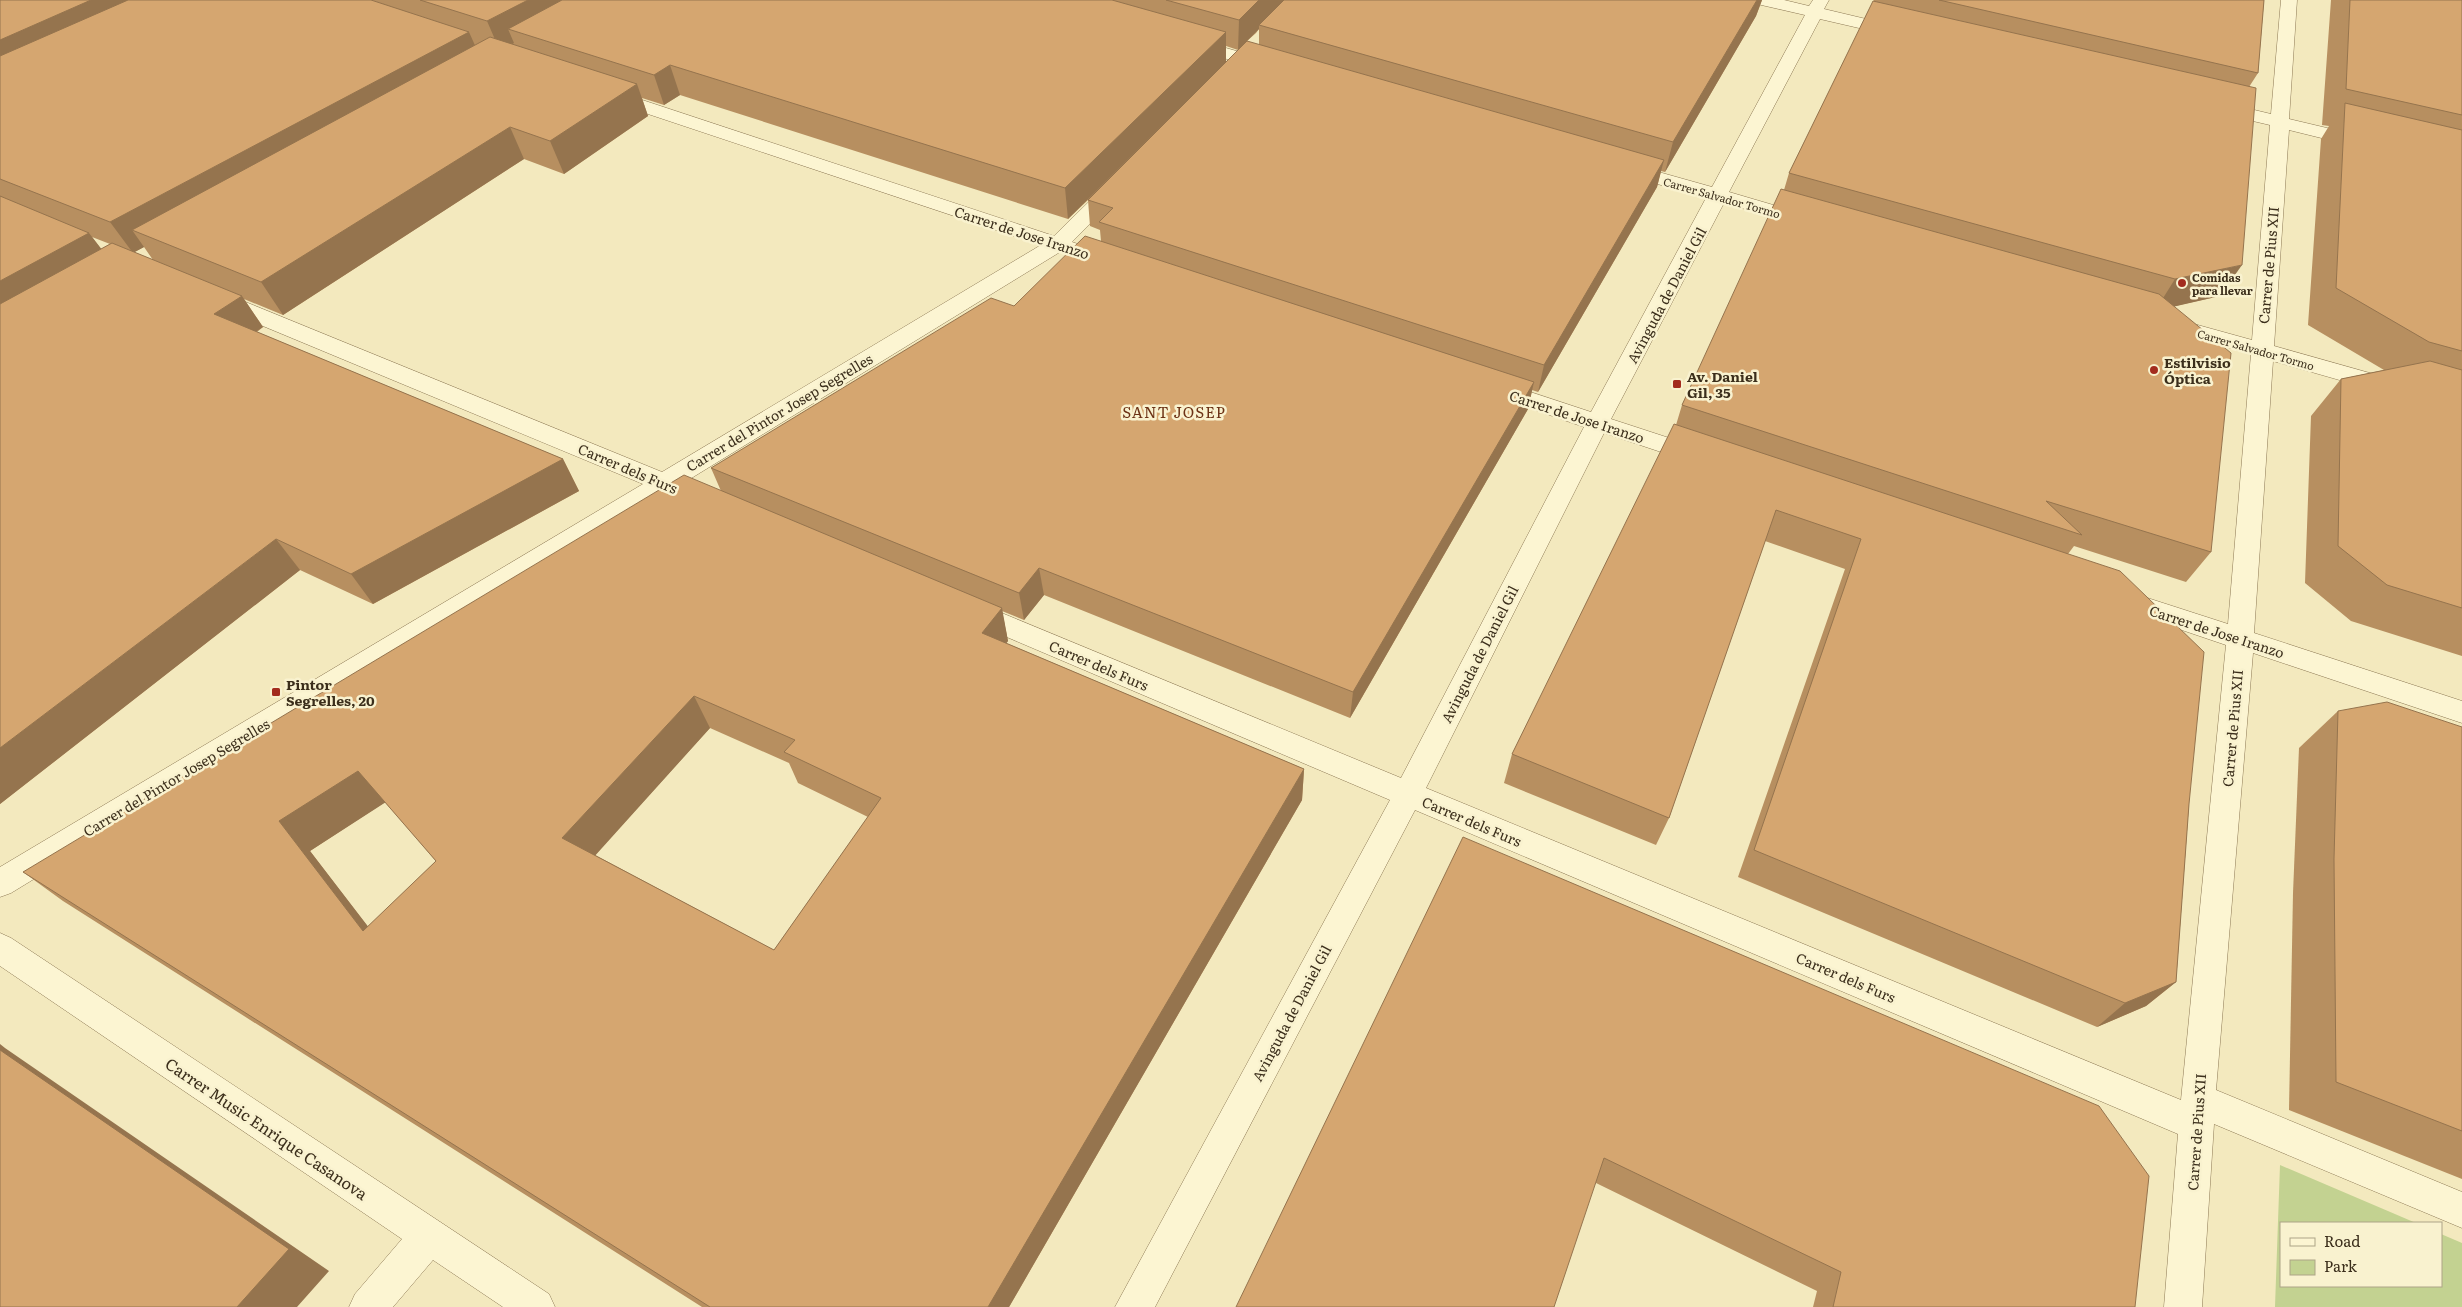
<svg xmlns="http://www.w3.org/2000/svg" width="2462" height="1307" font-family="Literata,serif">
<style>
.green{fill:#c3d291}
.lines{fill:none;stroke-linecap:round;stroke-linejoin:round}
.minor-casing{stroke:#8d7955;stroke-width:1}
.minor{fill:#fcf5d2;fill-rule:evenodd}
.wall{fill:#b78f60;fill-rule:evenodd}
.shaded-wall{fill:#95744e}
.building{fill:#d5a670;stroke:#95744e;fill-rule:evenodd}
.poi-dot{fill:#a32c1e;stroke:#f9f2cf;stroke-width:2}
.labels{text-anchor:middle;dominant-baseline:central;stroke-width:5;stroke-linejoin:round;paint-order:stroke}
.far-street-label{font-size:11px;fill:#3b2e1b;stroke:#f9f2cf}
.far-poi-label{font-size:11px;font-weight:bold;fill:#3b2e1b;stroke:#f9f2cf;text-anchor:start}
.street-label{font-size:14px;fill:#3b2e1b;stroke:#f9f2cf}
.poi-label{font-size:14px;font-weight:bold;fill:#3b2e1b;stroke:#f9f2cf;text-anchor:start}
.neighbourhood-label{font-size:15px;letter-spacing:1px;fill:#6c3215;stroke:#f9f2cf}
.near-street-label{font-size:16px;fill:#3b2e1b;stroke:#f9f2cf}
</style>
<rect width="100%" height="100%" fill="#f3e9be"/>
<!-- green -->
<polygon class="green" points="2280,1165 2416,1223 2281,1223 2281,1286 2441,1286 2441,1234 2462,1243 2462,1307 2275,1307"/>
<g class="lines">
<defs>
<g id="minor">
<polygon points="1755,0 1784,0 1809,6 1813,0 1829,0 1824,9 1904,28 1907,32 1904,36 1898,37 1820,19 1729,192 1814,217 1817,221 1814,225 1807,227 1724,203 1611,419 1709,451 1712,457 1709,463 1700,465 1604,433 1426,788 2181,1100 2226,645 2120,609 2116,602 2120,595 2129,592 2228,624 2251,354 2168,331 2165,326 2168,321 2176,319 2252,340 2270,125 2210,111 2208,107 2210,103 2217,101 2271,114 2281,0 2297,0 2289,119 2369,138 2372,142 2369,146 2362,148 2289,130 2274,346 2462,399 2462,415 2273,361 2254,633 2462,701 2462,723 2253,653 2216,1090 2462,1192 2462,1228 2214,1124 2202,1307 2164,1307 2178,1134 1415,810 1155,1307 1115,1307 1390,800 962,618 958,611 962,604 971,601 980,604 1401,778 1584,427 1486,393 1482,388 1486,383 1494,380 1591,412 1706,198 1616,172 1613,168 1616,164 1623,162 1712,187 1805,15 1757,4"/>
<polygon points="1191,38 1275,62 1278,66 1275,70 1269,71 1185,47 1182,43 1185,39"/>
<polygon points="609,89 1054,236 1108,183 1122,183 1125,187 1122,191 1072,242 1113,256 1117,260 1113,264 1106,266 1060,252 685,482 712,493 715,499 712,505 703,508 666,493 11,893 0,897 0,867 643,484 210,304 207,299 210,294 218,292 226,294 662,472 1041,245 603,99 600,95 603,91"/>
<polygon points="0,933 11,938 549,1294 555,1307 503,1307 433,1260 393,1307 349,1307 355,1294 402,1239 0,966"/>
</g>
</defs>
<!-- minor casing -->
<use href="#minor" class="minor-casing"/>
<!-- minor -->
<use href="#minor" class="minor"/>
</g>
<!-- wall -->
<g class="wall">
<path d="M 0,0 L 1762,0 L 1756,16 L 1665,172 L 1661,171 L 1657,187 L 1538,392 L 1532,390 L 1528,409 L 1350,718 L 1044,595 L 1024,620 L 1002,611 L 1008,641 L 1006,643 L 1304,769 L 1302,800 L 1009,1307 L 702,1307 L 63,901 L 23,872 L 721,491 L 711,468 L 1014,306 L 1101,241 L 1100,230 L 1090,226 L 1088,200 L 1068,219 L 680,95 L 664,105 L 642,98 L 648,116 L 564,174 L 524,159 L 283,315 L 244,299 L 263,327 L 257,332 L 563,459 L 579,491 L 373,604 L 300,570 L 0,804 ZM 1259,29 L 1259,45 L 1247,41 L 1256,33 ZM 1226,46 L 1238,50 L 1226,62 ZM 92,237 L 110,244 L 101,249 ZM 144,247 L 153,260 L 134,252 ZM 710,728 L 789,763 L 798,783 L 868,817 L 774,950 L 595,855 ZM 385,802 L 436,861 L 368,927 L 310,851 Z"/>
<polygon points="1874,0 2264,0 2258,73 2249,87 2220,296 2175,306 2211,552 2186,582 2074,546 2068,554 2189,804 2176,982 2146,1006 2097,1027 1738,877 1845,569 1765,541 1669,818 1656,845 1504,783 1512,754 1676,425 1682,405 1784,190 1789,173"/>
<polygon points="2331,0 2462,0 2462,656 2351,621 2305,583 2311,416 2341,379 2384,370 2308,325 2321,139 2329,126 2322,125"/>
<polygon points="2338,711 2462,727 2462,1179 2289,1110 2293,893 2299,748"/>
<polygon points="1463,837 2135,1307 1813,1307 1817,1291 1596,1183"/>
</g>
<!-- shaded-wall -->
<g class="shaded-wall">
<polygon points="91,0 174,0 0,80 0,40"/>
<polygon points="528,0 593,0 508,29 514,43 500,51 487,21"/>
<polygon points="1259,0 1288,0 1259,25 1259,29 1238,50 1239,20"/>
<polygon points="1757,0 1762,0 1756,16 1665,172 1673,142"/>
<polygon points="469,32 482,61 132,230 144,247 133,253 110,222"/>
<polygon points="1226,32 1226,62 1068,219 1065,188"/>
<polygon points="670,65 680,95 664,105 654,75"/>
<polygon points="637,84 648,116 564,174 550,141"/>
<polygon points="510,127 524,159 283,315 261,282"/>
<polygon points="1664,160 1657,187 1538,392 1544,365"/>
<polygon points="89,233 113,264 0,327 0,281"/>
<polygon points="2242,265 2220,296 2155,311 2175,279"/>
<polygon points="242,296 263,327 236,345 214,314"/>
<polygon points="1534,382 1528,409 1350,718 1353,692"/>
<polygon points="563,459 579,491 373,604 351,574"/>
<polygon points="276,539 300,570 0,804 0,748"/>
<polygon points="1039,568 1044,595 1024,620 1019,593"/>
<polygon points="1002,608 1008,641 989,666 982,633"/>
<polygon points="694,696 710,728 584,868 562,838"/>
<polygon points="1304,769 1302,800 1009,1307 988,1307"/>
<polygon points="358,771 386,802 310,851 393,959 363,931 279,821"/>
<polygon points="2176,982 2146,1006 2097,1027 2125,1003"/>
<polygon points="0,1044 5,1048 329,1271 297,1307 237,1307 0,1050"/>
</g>
<!-- building -->
<g class="building">
<polygon points="0,0 91,0 0,40"/>
<polygon points="128,0 371,0 469,32 110,222 0,179 0,56"/>
<polygon points="420,0 528,0 487,21"/>
<polygon points="562,0 1112,0 1226,32 1065,188 670,65 654,75 508,29"/>
<polygon points="1166,0 1259,0 1239,20"/>
<polygon points="1284,0 1757,0 1673,142 1259,25"/>
<polygon points="1939,0 2264,0 2258,73"/>
<polygon points="2350,0 2462,0 2462,115 2346,89"/>
<polygon points="1873,1 2256,88 2242,265 2175,279 1789,173"/>
<polygon points="490,37 637,84 550,141 510,127 261,282 132,230"/>
<polygon points="1247,41 1664,160 1544,365 1099,222 1113,208 1088,200"/>
<polygon points="2345,103 2462,130 2462,351 2429,342 2336,288"/>
<polygon points="1781,189 2159,294 2231,353 2211,552 2046,501 2082,535 1682,405"/>
<polygon points="0,196 89,233 0,281"/>
<polygon points="1085,236 1534,382 1353,692 1039,568 1019,593 711,468 991,298 1014,306"/>
<polygon points="112,243 242,296 214,314 563,459 351,574 276,539 0,748 0,304"/>
<polygon points="2430,361 2462,370 2462,608 2387,585 2338,546 2341,379"/>
<polygon points="1674,424 2120,571 2204,652 2189,804 2176,982 2125,1003 1754,850 1861,539 1776,510 1669,818 1512,754"/>
<path d="M 684,475 L 1002,608 L 982,633 L 1304,769 L 988,1307 L 710,1307 L 23,872 ZM 694,696 L 795,740 L 784,752 L 881,798 L 774,950 L 562,838 ZM 358,771 L 436,861 L 363,931 L 279,821 Z"/>
<polygon points="2387,702 2462,727 2462,1131 2336,1082 2334,859 2338,711"/>
<polygon points="1463,837 2099,1106 2149,1176 2135,1307 1833,1307 1841,1272 1604,1158 1554,1307 1236,1307"/>
<polygon points="0,1050 289,1249 237,1307 0,1307"/>
</g>
<!-- markers -->
<g class="poi-dot">
<circle cx="2182" cy="283" r="5"/>
<circle cx="2154" cy="370" r="5"/>
<rect x="1672" y="379" width="10" height="10" rx="2.5"/>
<rect x="271" y="687" width="10" height="10" rx="2.5"/>
</g>
<g class="labels">
<!-- far-street labels -->
<g class="far-street-label">
<text transform="translate(1722 197) rotate(16)">Carrer Salvador Tormo</text>
<text transform="translate(2256 349) rotate(16)">Carrer Salvador Tormo</text>
</g>
<!-- far-poi labels -->
<g class="far-poi-label">
<text x="2192" y="277">Comidas<tspan x="2192" dy="13">para llevar</tspan></text>
</g>
<!-- street labels -->
<g class="street-label">
<text transform="translate(1022 232) rotate(18)">Carrer de Jose Iranzo</text>
<text transform="translate(2268 265) rotate(-85)">Carrer de Pius XII</text>
<text transform="translate(1666 295) rotate(-62)">Avinguda de Daniel Gil</text>
<text transform="translate(779 412) rotate(-31)">Carrer del Pintor Josep Segrelles</text>
<text transform="translate(1577 416) rotate(18)">Carrer de Jose Iranzo</text>
<text transform="translate(628 468) rotate(23)">Carrer dels Furs</text>
<text transform="translate(2217 631) rotate(18)">Carrer de Jose Iranzo</text>
<text transform="translate(1479 654) rotate(-63)">Avinguda de Daniel Gil</text>
<text transform="translate(1099 665) rotate(23)">Carrer dels Furs</text>
<text transform="translate(2232 728) rotate(-85)">Carrer de Pius XII</text>
<text transform="translate(176 777) rotate(-31)">Carrer del Pintor Josep Segrelles</text>
<text transform="translate(1472 821) rotate(23)">Carrer dels Furs</text>
<text transform="translate(1846 977) rotate(23)">Carrer dels Furs</text>
<text transform="translate(1291 1013) rotate(-62)">Avinguda de Daniel Gil</text>
<text transform="translate(2196 1132) rotate(-86)">Carrer de Pius XII</text>
</g>
<!-- poi labels -->
<g class="poi-label">
<text x="2164" y="362">Estilvisio<tspan x="2164" dy="16">Óptica</tspan></text>
<text x="1687" y="376">Av. Daniel<tspan x="1687" dy="16">Gil, 35</tspan></text>
<text x="286" y="684">Pintor<tspan x="286" dy="16">Segrelles, 20</tspan></text>
</g>
<!-- neighbourhood labels -->
<g class="neighbourhood-label">
<text x="1174" y="411">SANT JOSEP</text>
</g>
<!-- near-street labels -->
<g class="near-street-label">
<text transform="translate(267 1128) rotate(34)">Carrer Music Enrique Casanova</text>
</g>
</g>
<!-- legend -->
<rect x="2280" y="1222" width="162" height="65" fill="#f9f2cf" stroke="#ada487"/>
<rect x="2290" y="1238" width="25" height="8" fill="#fcf5d2" stroke="#ada487"/>
<text x="2324" y="1247" font-size="15" fill="#3b2e1b">Road</text>
<rect x="2290" y="1260" width="25" height="15" fill="#c3d291" stroke="#ada487"/>
<text x="2324" y="1272" font-size="15" fill="#3b2e1b">Park</text>
</svg>
